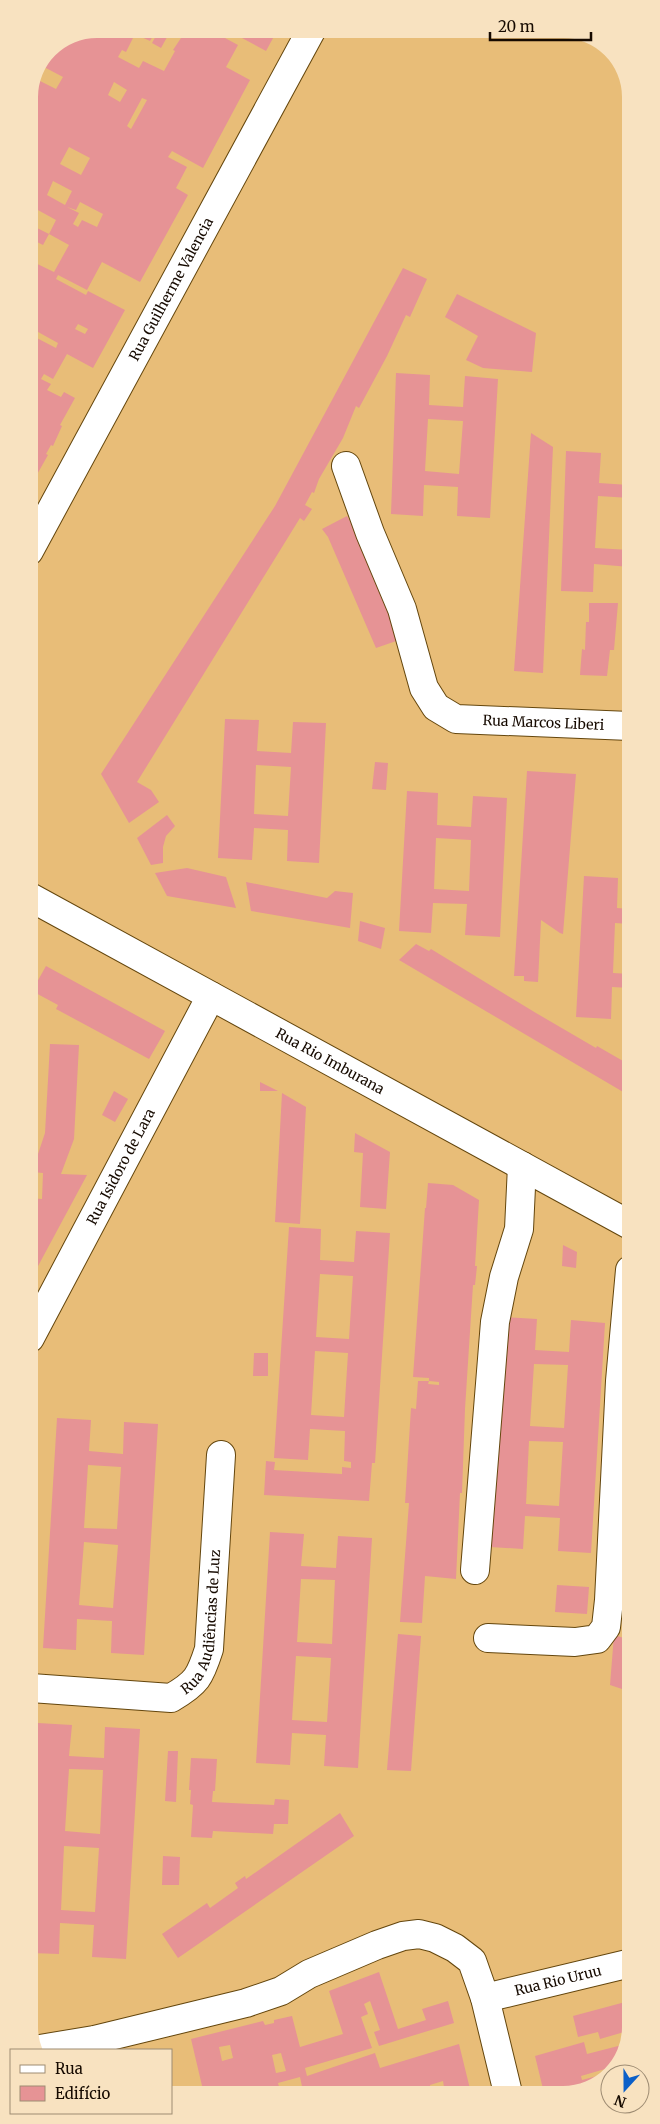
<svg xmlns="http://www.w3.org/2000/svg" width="660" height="2124" font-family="Merriweather,serif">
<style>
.building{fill:#e69395;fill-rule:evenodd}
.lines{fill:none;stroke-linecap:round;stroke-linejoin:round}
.minor-casing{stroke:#64460d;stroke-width:30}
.minor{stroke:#fff;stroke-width:28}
.labels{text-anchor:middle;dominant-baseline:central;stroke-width:4;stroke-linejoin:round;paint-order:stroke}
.street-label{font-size:14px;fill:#160a00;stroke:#f8e2c0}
</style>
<rect width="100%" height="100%" fill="#e8bd78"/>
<!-- building -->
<g class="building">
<path d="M 96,29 L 171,30 L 161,48 L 152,43 L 158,32 L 156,31 L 150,41 L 135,34 L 126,52 L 122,50 L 118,57 L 139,68 L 143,61 L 164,71 L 175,51 L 173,50 L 187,29 L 278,29 L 266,51 L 229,31 L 225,38 L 238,45 L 226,67 L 250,80 L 203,168 L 172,151 L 168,157 L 187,167 L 176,188 L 188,195 L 140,282 L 102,262 L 87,290 L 58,275 L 56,279 L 86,295 L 88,291 L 125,310 L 93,368 L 67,354 L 53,379 L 44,374 L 41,379 L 51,384 L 47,390 L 61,397 L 64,392 L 75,398 L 60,425 L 62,426 L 53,446 L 51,445 L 46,454 L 48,455 L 35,478 L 29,475 L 29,334 L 56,348 L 58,343 L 29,327 L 29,260 L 54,272 L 69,245 L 49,234 L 56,220 L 36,209 L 29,222 L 29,96 L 36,79 L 56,89 L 63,77 L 44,67 L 48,62 L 44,60 L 50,48 ZM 114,82 L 127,90 L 120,102 L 108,95 ZM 142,98 L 147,100 L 131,129 L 127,126 ZM 69,147 L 90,158 L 81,175 L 60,164 ZM 53,181 L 72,191 L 65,205 L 47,195 ZM 80,202 L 103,214 L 97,227 L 82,220 L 78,227 L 73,224 L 79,213 L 67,207 L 76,210 ZM 78,324 L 88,329 L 85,334 L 75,329 Z"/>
<polygon points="29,224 49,234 43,245 33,240 29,248"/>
<polygon points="403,268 427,279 410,317 406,315 387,356 359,408 356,406 343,438 319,479 314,493 312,492 305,505 312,509 304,521 300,518 137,782 151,790 159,802 129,823 101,774 275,506"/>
<polygon points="457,294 536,333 532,372 483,368 466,360 478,336 445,317"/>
<path d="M 396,373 L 430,375 L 429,405 L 463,407 L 465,376 L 498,379 L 490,518 L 457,516 L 458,487 L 424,485 L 423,516 L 391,514 ZM 428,419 L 463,421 L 459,474 L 425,471 Z"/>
<polygon points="531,433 553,447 543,673 514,671"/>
<polygon points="566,451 601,453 599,483 629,485 630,498 598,496 595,548 630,550 630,567 594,564 593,592 561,591"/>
<polygon points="347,516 364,545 402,639 376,648 328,537 322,529"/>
<polygon points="589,603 618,603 614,650 610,650 607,676 580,675 582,649 585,650 586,622 589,622"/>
<path d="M 225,719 L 259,720 L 257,751 L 291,753 L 293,722 L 326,723 L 319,863 L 287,861 L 288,830 L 254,828 L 252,860 L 218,858 ZM 256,765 L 291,767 L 288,816 L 254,814 Z"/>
<polygon points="375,762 388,763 386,790 372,789"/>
<polygon points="527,771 576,774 563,934 560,933 541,920 538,982 524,981 524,976 514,976"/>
<path d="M 407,791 L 438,793 L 437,825 L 471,827 L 473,796 L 507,798 L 500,937 L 465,935 L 467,904 L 433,903 L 431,933 L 399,931 ZM 436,838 L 471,840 L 469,891 L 434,889 Z"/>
<polygon points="167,815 175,826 166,836 163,847 163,863 151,865 137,838"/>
<polygon points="187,868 226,877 236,908 167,896 155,873"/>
<polygon points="584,876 618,878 617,908 630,909 630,924 615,923 613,973 630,974 630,988 612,987 611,1019 576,1017"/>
<polygon points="246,882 327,898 335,891 353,893 350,928 251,911"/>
<polygon points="360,921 385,928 381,949 358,941"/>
<polygon points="416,944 429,951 431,949 536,1013 596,1048 597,1046 630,1065 630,1096 399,960"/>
<polygon points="46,966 165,1031 149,1059 56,1009 58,1005 32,991"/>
<polygon points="50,1044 79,1045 74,1139 61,1174 87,1175 30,1281 30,1198 42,1199 43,1173 32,1172 45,1133"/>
<polygon points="260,1082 278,1091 260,1091"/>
<polygon points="114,1091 128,1099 115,1122 102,1115"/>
<polygon points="282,1093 306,1107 300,1224 275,1222"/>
<polygon points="355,1133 390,1152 386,1209 360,1207 363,1153 354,1152"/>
<polygon points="428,1183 453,1185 479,1200 475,1266 477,1266 475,1285 473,1285 465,1409 462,1493 460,1493 456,1579 425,1576 422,1623 400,1622 409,1503 405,1503 411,1408 416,1409 418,1381 429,1381 428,1384 439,1385 439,1382 429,1381 429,1378 413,1377 425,1208 426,1208"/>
<path d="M 289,1227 L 321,1229 L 320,1260 L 354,1262 L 356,1231 L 390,1233 L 375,1463 L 372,1463 L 369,1501 L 264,1495 L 266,1461 L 275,1462 L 274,1470 L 342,1474 L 342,1467 L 351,1468 L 351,1462 L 344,1461 L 345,1431 L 310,1429 L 308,1460 L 274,1458 ZM 320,1274 L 353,1276 L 349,1339 L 316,1337 ZM 315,1351 L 348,1353 L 344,1417 L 311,1415 Z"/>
<polygon points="563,1245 577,1252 576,1268 562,1266"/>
<path d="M 503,1317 L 537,1319 L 535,1350 L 569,1352 L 571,1320 L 605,1323 L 591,1553 L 558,1551 L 560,1518 L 525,1516 L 523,1549 L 490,1547 ZM 534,1364 L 568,1365 L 564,1428 L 530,1426 ZM 529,1441 L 563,1442 L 559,1506 L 526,1504 Z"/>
<polygon points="254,1353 268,1353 268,1376 253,1376"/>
<path d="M 57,1418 L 91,1420 L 89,1451 L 123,1454 L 124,1422 L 158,1424 L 144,1655 L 111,1653 L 112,1621 L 77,1619 L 76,1650 L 43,1648 ZM 88,1465 L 121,1467 L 117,1529 L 84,1528 ZM 84,1542 L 118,1545 L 113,1608 L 79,1605 Z"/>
<polygon points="629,1448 631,1448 631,1573 619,1569"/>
<path d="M 270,1532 L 304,1534 L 301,1566 L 336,1568 L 338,1536 L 372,1538 L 358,1768 L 324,1766 L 326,1735 L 292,1733 L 290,1765 L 256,1763 ZM 301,1579 L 335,1580 L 332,1644 L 297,1642 ZM 296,1656 L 331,1658 L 327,1722 L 292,1720 Z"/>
<polygon points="557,1585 589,1587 587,1614 555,1612"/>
<polygon points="618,1586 631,1591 631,1623 616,1618"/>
<polygon points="398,1634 421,1636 411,1771 387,1770"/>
<polygon points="614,1635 631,1640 631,1692 610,1685"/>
<path d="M 38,1723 L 72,1725 L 69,1756 L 104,1758 L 105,1727 L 140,1729 L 126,1959 L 92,1957 L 94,1925 L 60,1923 L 59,1954 L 31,1953 L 31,1847 ZM 69,1769 L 103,1770 L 100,1834 L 65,1831 ZM 64,1846 L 99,1848 L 95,1912 L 61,1910 Z"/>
<polygon points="168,1751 178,1751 176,1802 165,1801"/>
<polygon points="191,1758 217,1759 215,1791 213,1791 212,1802 274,1805 275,1799 289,1800 288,1824 274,1824 273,1834 213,1831 212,1838 191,1837 193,1805 190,1804 191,1790 189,1790"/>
<polygon points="340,1813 354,1836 178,1958 162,1934 207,1903 210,1908 238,1888 235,1883 245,1876 246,1879"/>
<polygon points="163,1856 180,1857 179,1885 162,1885"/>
<path d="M 379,1972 L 398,2029 L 426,2020 L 422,2009 L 448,2001 L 454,2023 L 379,2046 L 374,2032 L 380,2030 L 370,2001 L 364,2004 L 368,2014 L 361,2017 L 372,2048 L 305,2068 L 307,2076 L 375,2053 L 380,2068 L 459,2044 L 471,2093 L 322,2094 L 320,2087 L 303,2091 L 300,2077 L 278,2083 L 281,2094 L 184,2095 L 203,2090 L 191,2039 L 263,2021 L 265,2025 L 274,2023 L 274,2020 L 292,2016 L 300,2047 L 343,2034 L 329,1991 ZM 230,2045 L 233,2058 L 222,2061 L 219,2047 ZM 281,2053 L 286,2071 L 276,2073 L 272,2055 ZM 443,2081 L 444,2087 L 431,2091 L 430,2085 Z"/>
<polygon points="629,2001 631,2009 631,2030 600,2039 598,2032 578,2037 573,2016"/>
<polygon points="584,2042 587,2054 626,2044 617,2069 613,2072 612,2067 581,2076 582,2080 612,2072 581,2093 544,2093 535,2056"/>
</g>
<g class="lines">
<defs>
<g id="minor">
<path id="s1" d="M 346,466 L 370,533 L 402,609 L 424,688 L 436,707 L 456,719 L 630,726"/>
<path id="s2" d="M 29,551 L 312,29"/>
<path id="s3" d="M 30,897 L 630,1225"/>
<path id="s4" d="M 30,1338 L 211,996"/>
<polyline points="475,1570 495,1322 504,1277 519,1229 522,1166"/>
<polyline points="488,1638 575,1642 597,1639 606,1627 609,1600 620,1381 630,1270"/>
<path id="s5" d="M 31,1688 L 171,1698 C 197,1683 200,1677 209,1649 L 221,1455"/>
<path id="s6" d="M 485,1998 L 631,1963"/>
<polyline points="34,2050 94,2040 246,2003 281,1991 309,1974 377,1945 403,1936 419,1934 435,1938 455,1948 472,1961 485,1998 508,2093"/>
</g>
</defs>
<!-- minor casing -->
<use href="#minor" class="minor-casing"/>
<!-- minor -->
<use href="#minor" class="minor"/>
</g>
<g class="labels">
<!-- street labels -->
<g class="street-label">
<text stroke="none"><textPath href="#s2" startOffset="298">Rua Guilherme Valencia</textPath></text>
<text stroke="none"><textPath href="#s1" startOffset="369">Rua Marcos Liberi</textPath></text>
<text stroke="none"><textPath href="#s3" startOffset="342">Rua Rio Imburana</textPath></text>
<text stroke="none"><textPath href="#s4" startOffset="194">Rua Isidoro de Lara</textPath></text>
<text stroke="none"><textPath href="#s5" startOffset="229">Rua Audiências de Luz</textPath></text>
<text stroke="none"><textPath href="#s6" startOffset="75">Rua Rio Uruu</textPath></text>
</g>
</g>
<!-- crop -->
<path d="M0 0H660V2124H0ZM97 38H563A59 59 0 0 1 622 97V2027A59 59 0 0 1 563 2086H97A59 59 0 0 1 38 2027V97A59 59 0 0 1 97 38Z" fill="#f8e2c0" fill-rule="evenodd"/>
<!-- legend -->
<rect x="10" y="2049" width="162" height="65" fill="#f8e2c0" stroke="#9e8c73"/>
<rect x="20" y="2065" width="25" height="8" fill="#ffffff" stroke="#9e8c73"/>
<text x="55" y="2074" font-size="15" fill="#160a00">Rua</text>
<rect x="20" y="2086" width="25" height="15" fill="#e69395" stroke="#9e8c73"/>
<text x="55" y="2099" font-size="15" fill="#160a00">Edifício</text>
<!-- north arrow -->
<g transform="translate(625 2089) rotate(201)"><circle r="24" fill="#f8e2c0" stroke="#9e8c73"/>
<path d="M0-4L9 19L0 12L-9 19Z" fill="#0b5fc8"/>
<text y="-8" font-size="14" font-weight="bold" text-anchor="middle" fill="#160a00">N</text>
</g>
<!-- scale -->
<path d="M490 32v8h101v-8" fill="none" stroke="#160a00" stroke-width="2.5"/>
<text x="498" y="32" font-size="15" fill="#160a00" stroke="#f8e2c0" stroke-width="4" paint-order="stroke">20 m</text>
</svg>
